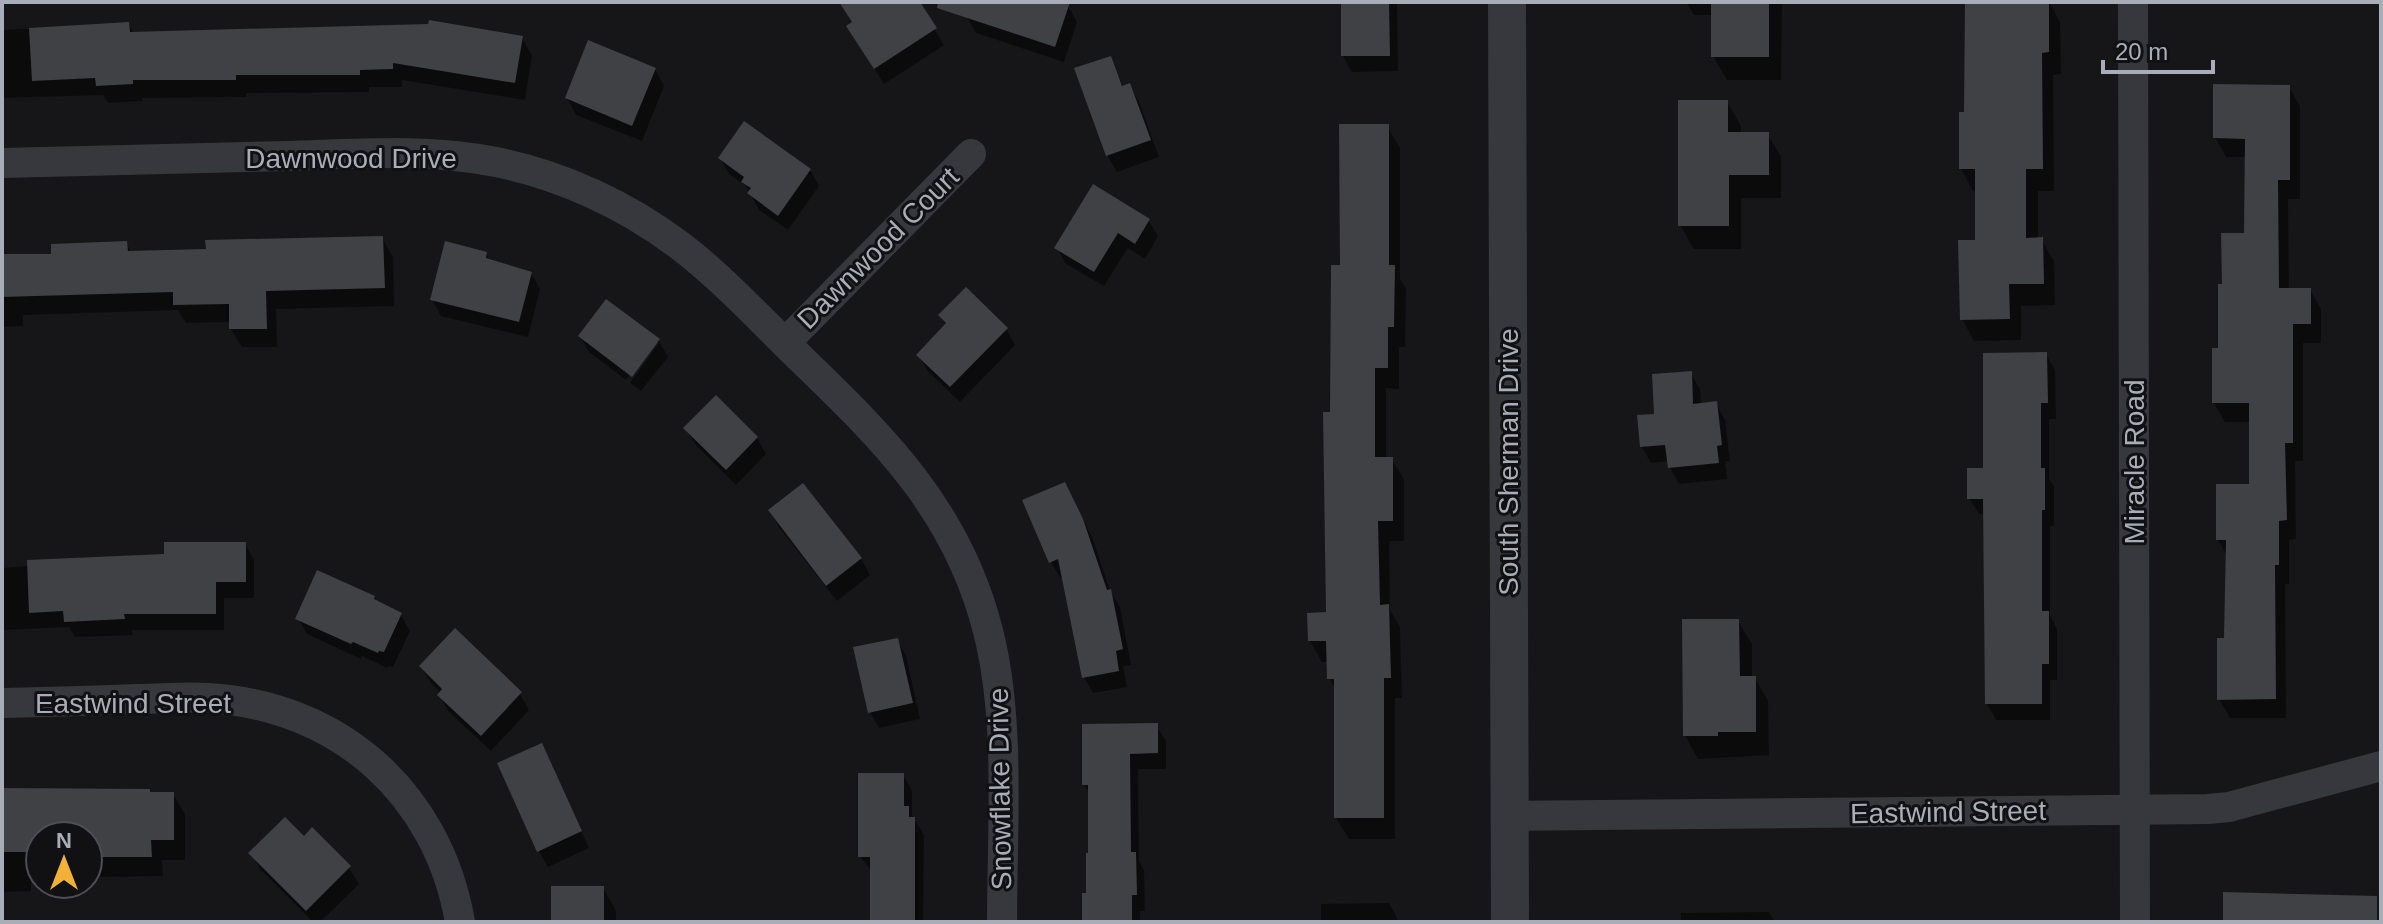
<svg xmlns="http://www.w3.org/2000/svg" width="2383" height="924" font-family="Helvetica,sans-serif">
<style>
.shadow{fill:#0007}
.building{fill:#404145}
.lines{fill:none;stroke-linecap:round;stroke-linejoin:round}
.minor{stroke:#37383d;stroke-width:30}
.tertiary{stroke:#37383d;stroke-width:38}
.labels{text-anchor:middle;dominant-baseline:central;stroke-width:6;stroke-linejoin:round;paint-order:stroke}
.street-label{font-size:28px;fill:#a8adb8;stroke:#111113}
</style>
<rect width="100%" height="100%" fill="#161618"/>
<!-- shadow -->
<g class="shadow">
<polygon points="859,2 917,2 944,45 884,84 858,43 854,23"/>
<polygon points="972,2 1056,2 1068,6 1077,22 1064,62 976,33 967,17"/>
<polygon points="1343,2 1397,2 1398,71 1352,72 1343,56"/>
<polygon points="1686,2 1782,2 1781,80 1727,80 1713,56 1713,15 1694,15"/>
<polygon points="1977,2 2049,2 2060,22 2061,74 2053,75 2054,191 2038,191 2038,239 2041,239 2054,261 2055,305 2021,306 2021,340 1974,341 1962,319 1977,241 1977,191 1973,191 1961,169"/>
<polygon points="128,24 134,34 522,38 532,56 525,100 402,80 402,87 369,87 369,92 246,93 246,97 142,98 142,101 108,103 103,95 2,98 2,30"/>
<polygon points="1110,58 1124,88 1130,86 1139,102 1159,157 1117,172 1108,156 1077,70"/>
<polygon points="655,69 664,86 642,141 576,115 567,98"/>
<polygon points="2289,87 2300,106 2300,199 2288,199 2289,290 2310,290 2321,309 2321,343 2303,343 2303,461 2295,461 2296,539 2289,540 2289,584 2285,584 2286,718 2230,718 2219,699 2226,640 2227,556 2218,540 2251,486 2251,422 2225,422 2214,403 2224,286 2246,234 2246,157 2226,157 2215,137"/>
<polygon points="1727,102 1741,126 1741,134 1767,134 1781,157 1781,198 1741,198 1741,249 1694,249 1680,225"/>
<polygon points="1387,126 1400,148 1400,279 1406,288 1405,347 1399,347 1399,389 1386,388 1386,459 1392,459 1404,480 1404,541 1389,541 1390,610 1400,627 1402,698 1395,698 1395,839 1349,839 1336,818 1336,690 1329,678 1329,662 1322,662 1310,641 1328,614 1332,414 1342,267"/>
<polygon points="720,158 810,170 819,186 788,230 759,210 746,186 729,174"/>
<polygon points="1148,220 1158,236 1145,259 1128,248 1104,286 1066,264 1057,248"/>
<polygon points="382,238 393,257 394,306 276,309 277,347 242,347 231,329 231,322 186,323 178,310 23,315 23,326 2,327 2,256 53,256 126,243 132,253 208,251"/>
<polygon points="486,253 490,262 531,273 540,289 528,337 441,316 432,300"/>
<polygon points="941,316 1006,329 1015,345 960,402 928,371 918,355 946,325"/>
<polygon points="580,336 659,341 668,357 641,391 630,383 659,343 654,343 626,380 589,352"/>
<polygon points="2046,354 2055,370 2056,419 2049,419 2049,479 2054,486 2054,526 2050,526 2050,615 2057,629 2057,680 2050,680 2050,720 1996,720 1987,704 1985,514 1979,514 1969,498"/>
<polygon points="1690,373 1700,389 1701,405 1716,403 1725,420 1730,461 1725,461 1727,479 1679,484 1670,468 1669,461 1651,463 1642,447 1639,417 1657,416"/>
<polygon points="716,397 757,438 766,454 736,485 695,444 685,428"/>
<polygon points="802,485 861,559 870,575 837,601 779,527 770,511"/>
<polygon points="1073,500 1092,537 1110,591 1120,607 1131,665 1123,666 1127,687 1093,693 1084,677 1063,576 1060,578 1051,562"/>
<polygon points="245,544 254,560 254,598 224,598 224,630 132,630 133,635 75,637 69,627 2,630 2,568 166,556"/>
<polygon points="374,597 377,603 401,615 410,631 393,667 388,666 387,668 362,656 361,659 307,634 298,618"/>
<polygon points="1738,621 1752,644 1752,678 1755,678 1768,701 1769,755 1698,759 1685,736"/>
<polygon points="897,640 906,656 920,719 879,728 870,712"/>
<polygon points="421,667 520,694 529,710 491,751 448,711 439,695 441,693 431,683"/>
<polygon points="1156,725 1166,741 1166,769 1138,769 1139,861 1144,870 1145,911 1140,911 1140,922 1086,922 1090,855 1090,794 1084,784"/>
<polygon points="541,745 589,848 548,867 539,851"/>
<polygon points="903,775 912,791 912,815 924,835 923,922 872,922 872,872 860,856"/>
<polygon points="2,791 173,794 185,814 185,860 162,860 163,876 100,877 97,872 88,872 88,836 40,836 40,872 31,872 31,891 2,892"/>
<polygon points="312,830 349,868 359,884 320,922 313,922 260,869 251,853 304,839"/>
<polygon points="603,888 616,911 616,922 545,922 553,921"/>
<polygon points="1389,903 1399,922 1321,922 1321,904"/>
<polygon points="1769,912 1775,922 1681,922 1681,913"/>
</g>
<!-- building -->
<g class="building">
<polygon points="839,2 920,2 937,28 874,69 846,26 852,22"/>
<polygon points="938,2 1070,2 1055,47 937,8"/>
<polygon points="1341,2 1389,2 1390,56 1341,56"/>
<rect x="1711" y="2" width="58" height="55"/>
<polygon points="1965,2 2049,2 2049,52 2042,53 2043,169 2026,169 2026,238 2043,237 2044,284 2009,284 2010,319 1960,320 1958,240 1975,240 1975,169 1959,169 1959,112 1964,112"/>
<polygon points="429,20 523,36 515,83 393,63 393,69 360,70 360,75 236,75 236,80 133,80 133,84 96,86 95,78 32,81 29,28 129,22 130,32 428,24"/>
<polygon points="588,40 656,68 632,126 565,98"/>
<polygon points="1111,56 1122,86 1130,83 1151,140 1106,156 1074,68"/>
<polygon points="2213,84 2290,85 2290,180 2278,180 2279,288 2311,288 2311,324 2293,324 2293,443 2285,443 2287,520 2279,521 2279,565 2275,565 2276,699 2217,700 2217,638 2224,638 2226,540 2216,540 2216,484 2249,484 2249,403 2212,403 2212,348 2218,348 2218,284 2222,284 2221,233 2244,233 2245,139 2213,138"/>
<polygon points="1678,100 1728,100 1728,132 1769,132 1769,175 1729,175 1729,226 1678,226"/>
<polygon points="744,121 811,169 778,216 747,193 751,188 741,182 744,177 718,158"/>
<polygon points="1339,124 1389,124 1389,265 1395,265 1394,327 1388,327 1388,368 1375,368 1375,457 1393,457 1393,521 1378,521 1380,605 1389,604 1391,678 1384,678 1384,818 1334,818 1334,679 1327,679 1326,641 1308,641 1307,613 1326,612 1323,412 1330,412 1331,265 1340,265"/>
<polygon points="1093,184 1150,219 1135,244 1118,233 1094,272 1054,248"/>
<polygon points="383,236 385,288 266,291 267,329 229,329 229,304 173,305 173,292 2,297 2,254 51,254 51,244 127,241 128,251 206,249 205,240"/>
<polygon points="445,241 487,252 486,258 532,272 519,322 430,300"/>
<polygon points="966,287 1008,328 950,387 916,355 946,323 938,315"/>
<polygon points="606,299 660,339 632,377 578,336"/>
<polygon points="2047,352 2048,403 2041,403 2041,468 2045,468 2045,510 2042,510 2042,611 2049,611 2049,664 2042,664 2042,704 1985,704 1983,499 1967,499 1967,468 1983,468 1983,353"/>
<polygon points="1692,371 1693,404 1717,401 1722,445 1717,446 1719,463 1668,468 1665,445 1640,447 1637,415 1654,414 1652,374"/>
<polygon points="716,395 758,437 726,470 683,428"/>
<polygon points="1065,482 1083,519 1107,590 1111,589 1123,649 1116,651 1119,671 1082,678 1058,559 1049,563 1022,500"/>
<polygon points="803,483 862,558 826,586 768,510"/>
<polygon points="164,542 246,542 246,582 216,582 216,614 124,614 125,619 64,622 63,611 29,613 27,560 164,554"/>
<polygon points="317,570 375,596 374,599 402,613 384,652 379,651 378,653 353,642 351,644 295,619"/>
<polygon points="1682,619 1739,619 1740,676 1756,676 1756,732 1718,732 1718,736 1683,736"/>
<polygon points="455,628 522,692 481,736 437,695 442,689 419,666"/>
<polygon points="898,638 913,703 868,713 853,647"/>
<polygon points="1158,723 1158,753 1130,754 1131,852 1136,852 1137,895 1132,895 1132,922 1082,922 1082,893 1086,893 1086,853 1088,853 1088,785 1082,785 1082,724"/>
<polygon points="542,743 582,831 537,852 497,763"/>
<polygon points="858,773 904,773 904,806 909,806 909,817 915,817 915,922 870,922 870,857 858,857"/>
<polygon points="2,788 150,789 150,792 174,792 174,840 151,840 152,857 88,857 88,836 40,836 40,852 2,852"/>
<polygon points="285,817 304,836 312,827 351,866 306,911 248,853"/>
<rect x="551" y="886" width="53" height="36"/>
<polygon points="2223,892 2377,896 2377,922 2223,922"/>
</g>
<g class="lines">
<!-- minor -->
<g class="minor">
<polyline points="2133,2 2135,922"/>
<path d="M 2,163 C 97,161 192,158 287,156 C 357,154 428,148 496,162 C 561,175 626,205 679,245 C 719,275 758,317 794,352 C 881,436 957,508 988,631 C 1011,721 1002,828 1002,922"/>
<polyline points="785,343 971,154"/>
<path d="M 2,703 C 47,702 91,701 136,699 C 160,699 185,696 209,698 C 340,706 438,794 460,922"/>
<polyline points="1509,816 2208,809 2229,807 2381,766"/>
</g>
<!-- tertiary -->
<polyline class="tertiary" points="1507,2 1510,922"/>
</g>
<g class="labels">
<!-- street labels -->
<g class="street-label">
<text x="351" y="158">Dawnwood Drive</text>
<text transform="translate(878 248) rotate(-45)">Dawnwood Court</text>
<text transform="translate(1508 462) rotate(-90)">South Sherman Drive</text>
<text transform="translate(2134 462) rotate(-90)">Miracle Road</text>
<text x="133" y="703">Eastwind Street</text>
<text transform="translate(1000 789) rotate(-91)">Snowflake Drive</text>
<text transform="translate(1948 812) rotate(-1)">Eastwind Street</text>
</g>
</g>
<!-- border -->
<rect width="2383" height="924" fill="none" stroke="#a8adb8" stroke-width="8"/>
<!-- north arrow -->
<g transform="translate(64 860)"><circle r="38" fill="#111113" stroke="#4d4f55" stroke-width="2"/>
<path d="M0-6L14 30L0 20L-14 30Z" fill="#f2b134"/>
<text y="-12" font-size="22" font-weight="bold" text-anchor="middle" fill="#a8adb8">N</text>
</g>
<!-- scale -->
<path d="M2103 60v12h110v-12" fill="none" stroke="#a8adb8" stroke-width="4"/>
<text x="2115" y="60" font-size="24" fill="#a8adb8" stroke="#111113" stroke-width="6" paint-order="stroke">20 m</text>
</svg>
